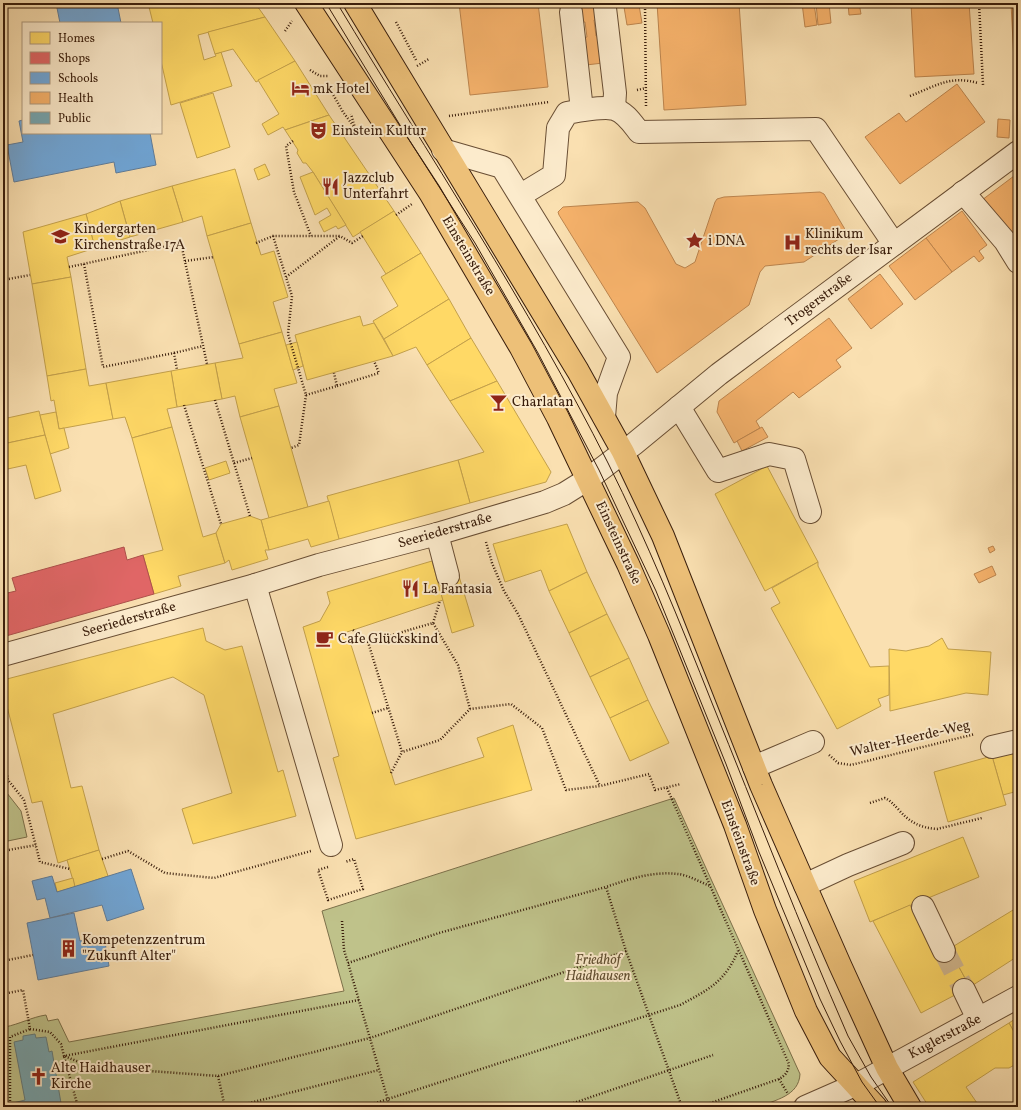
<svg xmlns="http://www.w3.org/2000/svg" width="1021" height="1110" font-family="Vollkorn,serif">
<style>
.green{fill:#bfc28a;stroke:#7c704a}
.homes{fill:#ffd966;stroke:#c4a14b}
.shops{fill:#e06666;stroke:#ae504b}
.schools{fill:#6fa8dc;stroke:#5f7e9d}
.health{fill:#f6b26b;stroke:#bd854e}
.public{fill:#76a5af;stroke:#647c7e}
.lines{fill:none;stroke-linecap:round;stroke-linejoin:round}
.minor-tunnel{stroke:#d3b990;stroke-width:22;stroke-dasharray:22 11;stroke-linecap:butt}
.minor-casing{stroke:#694e34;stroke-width:24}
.major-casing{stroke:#391d0b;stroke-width:24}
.path{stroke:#391d0b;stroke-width:2.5;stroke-dasharray:1 2;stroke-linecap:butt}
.minor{stroke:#fcebcc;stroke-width:22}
.major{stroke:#edc078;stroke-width:22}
.tram{stroke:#391d0b;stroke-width:1}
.labels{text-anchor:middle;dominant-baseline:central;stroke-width:4;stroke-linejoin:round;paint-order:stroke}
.poi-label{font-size:14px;fill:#391d0b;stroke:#fcebcc;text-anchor:start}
.street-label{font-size:14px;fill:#391d0b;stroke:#fcebcc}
.park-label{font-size:14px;font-style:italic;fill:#614f31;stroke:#fcebcc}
</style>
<rect width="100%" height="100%" fill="#fae0b1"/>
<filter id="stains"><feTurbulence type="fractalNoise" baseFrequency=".005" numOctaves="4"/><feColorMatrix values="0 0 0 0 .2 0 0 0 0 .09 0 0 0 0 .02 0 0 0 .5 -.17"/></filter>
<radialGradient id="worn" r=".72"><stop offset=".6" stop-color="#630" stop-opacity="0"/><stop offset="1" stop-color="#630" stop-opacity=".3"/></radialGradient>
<!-- green -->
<g class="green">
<polygon points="3,788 21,811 27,837 3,842"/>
<path d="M 674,798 L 800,1074 C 799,1096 775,1100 758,1107 L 3,1107 L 5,1027 C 20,1024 32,1017 46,1015 L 48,1021 L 58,1019 L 69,1042 L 344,991 L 322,911 Z"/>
</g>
<!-- homes -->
<g class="homes">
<polygon points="148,3 255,3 265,17 198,35 204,60 216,56 215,54 221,52 232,86 171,105 161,61 161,23 153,23"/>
<polygon points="265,17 295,61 256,82 233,49 215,54 208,32"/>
<polygon points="295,61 329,115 285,130 283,127 268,135 262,124 279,114 258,80"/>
<polygon points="213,93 230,147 197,158 180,103"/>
<polygon points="329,115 394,211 353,237 313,172 306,163 303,163 297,153 298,150 285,130"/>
<polygon points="265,164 270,175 258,180 254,169"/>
<polygon points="235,169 251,223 207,236 202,216 183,222 172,186"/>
<polygon points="313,172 346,225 338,229 336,226 324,232 319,222 331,215 327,208 315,215 300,177"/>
<polygon points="172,186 183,222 130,237 120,201"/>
<polygon points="120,201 130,237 95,248 86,214"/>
<polygon points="394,211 421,253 386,274 360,232"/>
<polygon points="86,214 95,248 67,257 71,277 32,284 23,232"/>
<polygon points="251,223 261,255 274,251 288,297 273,302 282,332 239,344 207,236"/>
<polygon points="421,253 449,299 384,339 373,321 398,306 381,277"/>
<polygon points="71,277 86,369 47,376 32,284"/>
<polygon points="449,299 471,338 427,365 416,347 393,356 384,339"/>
<polygon points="360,316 363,326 374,323 393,356 307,380 295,335"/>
<polygon points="282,332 297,383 274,389 279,406 240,417 235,396 222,399 215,363 243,358 239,344"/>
<polygon points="471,338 497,381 450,401 427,365"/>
<polygon points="297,342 303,366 293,370 286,345"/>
<polygon points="215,363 222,399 177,407 171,371"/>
<polygon points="86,369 89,386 106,383 113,419 59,429 54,400 51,401 47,376"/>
<polygon points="171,371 177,407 167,409 172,427 132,438 125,417 113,419 106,383"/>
<polygon points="497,381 551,472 546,482 470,503 458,460 484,452 450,401"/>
<polygon points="279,406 308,507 269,518 240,417"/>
<polygon points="39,411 45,435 3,444 3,419"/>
<polygon points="56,412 59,429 64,428 69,448 50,454 40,415"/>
<polygon points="172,427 203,537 216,533 225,563 178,576 181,586 154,594 143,555 163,550 132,438"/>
<polygon points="45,435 61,491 35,499 26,465 3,470 3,444"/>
<polygon points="458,460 470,503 339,539 327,496"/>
<polygon points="226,461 230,473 209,480 205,468"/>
<polygon points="767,466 818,562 765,591 715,494"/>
<polygon points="329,501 339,539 311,547 308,539 269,550 261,520"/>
<polygon points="250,516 261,520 269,550 265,550 268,559 232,570 229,560 225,563 216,533 221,524"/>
<polygon points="567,524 587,572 549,591 541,570 505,582 493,544"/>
<polygon points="432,561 443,600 347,632 395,785 484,757 477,738 513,725 532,790 356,839 333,758 339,756 303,627 320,621 330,603 327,592"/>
<polygon points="818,562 818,566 870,667 889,666 889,695 878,699 881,706 837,729 771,608 780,603 772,588"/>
<polygon points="587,572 607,614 569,633 549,591"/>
<polygon points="458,573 474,626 452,633 437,579"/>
<polygon points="607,614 629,658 590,677 569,633"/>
<polygon points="203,628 206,641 225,650 242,646 278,772 283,770 296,816 193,844 182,809 232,793 204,695 173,677 53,714 71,788 82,786 99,850 58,863 42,801 32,803 3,691 3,680"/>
<polygon points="942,638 948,649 991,652 988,695 966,693 890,711 889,649 906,651 929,646"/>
<polygon points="629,658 648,700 610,718 590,677"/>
<polygon points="648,700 669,743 630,761 610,718"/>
<polygon points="1018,749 1018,791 1003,795 992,756"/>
<polygon points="992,756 1006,805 948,822 934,772"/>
<polygon points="963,837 979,877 870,922 854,881"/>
<polygon points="99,850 108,876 75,887 67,860"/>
<polygon points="73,878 75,887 57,892 55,883"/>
<polygon points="910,905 934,956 949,949 970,987 921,1013 873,921"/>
<polygon points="1018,907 1018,956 970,987 949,949"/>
<polygon points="1018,1017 1018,1039 1009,1023"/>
<polygon points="1009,1023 1018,1039 1018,1063 1009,1068 995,1068 966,1087 977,1103 967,1107 929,1107 913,1082"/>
<polygon points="977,1103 979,1107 967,1107"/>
</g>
<!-- shops -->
<polygon class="shops" points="124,547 127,560 143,555 154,594 6,636 3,627 3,594 16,591 12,578"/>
<!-- schools -->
<g class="schools">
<polygon points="56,3 117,3 121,23 60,23"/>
<polygon points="23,120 23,133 150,133 156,165 116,173 114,162 14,182 7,145 23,142 19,121"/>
<polygon points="131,869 144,909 107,921 102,905 50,918 45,898 37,900 32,881 52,876 57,892"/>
<polygon points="74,913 80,941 104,936 109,966 38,980 27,923"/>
</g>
<!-- health -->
<g class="health">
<polygon points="459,3 538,3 548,87 470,95"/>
<polygon points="563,3 612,3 598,20 594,20 596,36 600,35 603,63 586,65 583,38 587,37 585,22 581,22 563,9"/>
<polygon points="657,3 739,3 746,105 664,110"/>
<polygon points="802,3 814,3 817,25 805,27"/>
<polygon points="816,3 829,3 831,23 818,25"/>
<polygon points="848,3 859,3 861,14 849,15"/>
<polygon points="911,3 969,3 974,74 915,77"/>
<polygon points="1011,3 1018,3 1018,81 1015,81"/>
<polygon points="639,5 642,23 627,25 624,7"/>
<polygon points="957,84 985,122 900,184 865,137 899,113 906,122"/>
<polygon points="998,119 1010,120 1009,138 997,137"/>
<polygon points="1018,173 1018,246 978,203"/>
<polygon points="820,192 824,194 846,231 845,235 804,262 765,266 760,272 749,305 657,373 559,215 558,212 563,207 638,202 645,208 676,264 685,268 695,262 715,202 717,199 724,197"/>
<polygon points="962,211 987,245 979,251 984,258 979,262 974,256 952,272 926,238"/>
<polygon points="926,238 952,272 915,300 889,266"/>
<polygon points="880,274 903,304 871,329 848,299"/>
<polygon points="829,318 852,348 836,360 841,367 799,398 793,392 756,421 760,428 734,443 717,412 719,401"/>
<polygon points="762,427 768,437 742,451 737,441"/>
<polygon points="993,546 995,550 990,553 988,548"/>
<polygon points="992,566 996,575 979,583 974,574"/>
</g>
<!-- public -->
<polygon class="public" points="35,1034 36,1038 46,1037 49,1052 52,1051 61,1103 59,1103 59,1107 14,1107 13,1103 25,1100 14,1042 23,1040 23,1036"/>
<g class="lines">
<!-- minor-tunnel -->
<polyline class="minor-tunnel" points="944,951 964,990"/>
<defs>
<g id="minor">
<polyline points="605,8 615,93 614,108"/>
<polyline points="571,12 582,110"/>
<polyline points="443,150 502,167 619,357 606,393 604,417"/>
<polyline points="963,192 1005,241 1018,262"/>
<path d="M 521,195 L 554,175 L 558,128 L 567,113 C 577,111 605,106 614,109 C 625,112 632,123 639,132 L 816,129 L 894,244"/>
<polyline points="679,407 718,471 769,454 794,459 810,512"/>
<polyline points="437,534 448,576"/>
<polyline points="255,585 331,845"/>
<polyline points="3,655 255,585 319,565 437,534 545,502 564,494 588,479 634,444 719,374 1018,152"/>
<polyline points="992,747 1018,741"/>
<polyline points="754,767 813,742"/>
<polyline points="805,885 848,865 903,843"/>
<polyline points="923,907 944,951"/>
<polyline points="964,990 978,1019"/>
<polyline points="805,1107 862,1082 1018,997"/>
</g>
<g id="major">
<polyline points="306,3 430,193 521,348 558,418 628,564 659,635 735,825 765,910 806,1011 830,1057 876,1107"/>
<polyline points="355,3 578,371 623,452 663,536 761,785 840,965 887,1068 910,1107"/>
</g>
</defs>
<!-- minor casing -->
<use href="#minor" class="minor-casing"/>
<!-- major casing -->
<use href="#major" class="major-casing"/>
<!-- path -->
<g class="path">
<polyline points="645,3 646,106"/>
<polyline points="979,3 983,85"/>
<polyline points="396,22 416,60"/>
<polyline points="285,31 292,21"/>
<polyline points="417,66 429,59"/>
<polyline points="310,70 320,76 328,76"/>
<polyline points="326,82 343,112 355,128 351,114"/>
<polyline points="637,90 646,88"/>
<path d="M 910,96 C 936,86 950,75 978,83"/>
<polyline points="449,116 549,102"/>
<polyline points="340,132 345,129"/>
<polyline points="293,141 286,146 294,192 311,236"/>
<polyline points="396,215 412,204"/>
<polyline points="273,236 292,296 288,334 306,395 299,445 291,448"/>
<polyline points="256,243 273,236 340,236 352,243 363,236"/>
<polyline points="185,261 214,257"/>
<polyline points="84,264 103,367 174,353 177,370"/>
<polyline points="69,267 181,243 207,364"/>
<polyline points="286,277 340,236"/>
<polyline points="3,280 30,275"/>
<polyline points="174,353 203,346"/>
<polyline points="337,386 379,373 374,361"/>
<polyline points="306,395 337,386 334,373"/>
<polyline points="215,400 250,516"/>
<polyline points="184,405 221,524"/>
<polyline points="234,463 252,458"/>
<polyline points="486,542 492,563 504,591 518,614 600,786"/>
<polyline points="433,623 440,601"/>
<polyline points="353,630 368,642"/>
<polyline points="470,709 458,665 433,623 368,642 402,752 440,740 470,709 511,704 542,728 566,790 600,786 649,774 655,790 681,784"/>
<polyline points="372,713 388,708"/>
<polyline points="3,752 8,780 24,800 40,862 70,869"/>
<polyline points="829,755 838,763 851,765 975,734"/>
<polyline points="391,773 402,752"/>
<polyline points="3,781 8,780"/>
<path d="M 667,788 L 789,1064 C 788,1072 786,1075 779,1079 L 699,1107"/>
<path d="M 870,803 L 885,798 C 891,801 894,805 899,810 C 909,822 921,828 937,829 L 982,818"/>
<polyline points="3,851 36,845"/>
<polyline points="102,859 128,851 165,873 214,878 311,851"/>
<polyline points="328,867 318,870 328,900 363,889 354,859 345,862"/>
<polyline points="342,921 344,950 348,963"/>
<polyline points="3,961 33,955"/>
<polyline points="3,994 23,990 30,1029 50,1032 61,1044 64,1056 359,1000"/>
<polyline points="218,1076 225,1107"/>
<polyline points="779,1079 788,1094"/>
<polyline points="10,1107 10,1037 30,1029"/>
<polyline points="78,1107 64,1056 99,1070 150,1071 218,1076 370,1038 626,951"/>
<polyline points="234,1107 379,1070"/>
<path d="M 363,1107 L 680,1005 C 708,990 725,982 738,951"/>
<polyline points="390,1107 348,963 439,933 606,887"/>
<polyline points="562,1107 713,1055"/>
<path d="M 682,1107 L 626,951 L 606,887 C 629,879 653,871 678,874 C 688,875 700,882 710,886"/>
</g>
<!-- minor -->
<use href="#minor" class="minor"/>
<!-- major -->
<use href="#major" class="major"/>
<!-- tram -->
<g class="tram">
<polyline points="326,3 406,135 475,243 538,353 599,470 656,591 726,764 759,852 820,999 840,1041 862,1082 880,1107"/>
<path d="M 337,3 C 429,156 528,304 608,463 C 647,541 680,622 712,703 C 757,814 800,926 848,1036 L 871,1077 L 892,1107"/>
</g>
</g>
<!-- icons -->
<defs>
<symbol id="hotel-bare" viewBox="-9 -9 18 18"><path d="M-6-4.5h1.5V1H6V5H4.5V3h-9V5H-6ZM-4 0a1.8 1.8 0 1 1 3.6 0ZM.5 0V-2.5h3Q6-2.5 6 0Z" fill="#8f2418" stroke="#fcebcc" stroke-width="2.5" paint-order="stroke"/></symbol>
<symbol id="theatre-bare" viewBox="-9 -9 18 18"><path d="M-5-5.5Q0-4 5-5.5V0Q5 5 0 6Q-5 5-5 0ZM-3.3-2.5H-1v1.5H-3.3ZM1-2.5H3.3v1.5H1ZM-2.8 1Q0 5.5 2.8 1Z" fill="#8f2418" stroke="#fcebcc" stroke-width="2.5" paint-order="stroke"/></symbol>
<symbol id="restaurant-bare" viewBox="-9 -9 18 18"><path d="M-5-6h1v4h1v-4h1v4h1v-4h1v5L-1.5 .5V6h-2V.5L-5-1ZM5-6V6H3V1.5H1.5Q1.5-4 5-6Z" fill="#8f2418" stroke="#fcebcc" stroke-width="2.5" paint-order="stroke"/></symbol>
<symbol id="school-bare" viewBox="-9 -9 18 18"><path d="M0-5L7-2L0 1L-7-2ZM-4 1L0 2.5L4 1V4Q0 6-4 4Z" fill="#8f2418" stroke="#fcebcc" stroke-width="2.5" paint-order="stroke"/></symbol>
<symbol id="sight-bare" viewBox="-9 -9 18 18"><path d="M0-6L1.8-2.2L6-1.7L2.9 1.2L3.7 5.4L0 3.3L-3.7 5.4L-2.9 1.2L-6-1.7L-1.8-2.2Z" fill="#8f2418" stroke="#fcebcc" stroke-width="2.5" paint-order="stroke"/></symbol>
<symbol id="hospital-bare" viewBox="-9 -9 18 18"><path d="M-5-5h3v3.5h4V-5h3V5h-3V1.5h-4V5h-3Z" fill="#8f2418" stroke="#fcebcc" stroke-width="2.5" paint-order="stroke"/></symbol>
<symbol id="bar-bare" viewBox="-9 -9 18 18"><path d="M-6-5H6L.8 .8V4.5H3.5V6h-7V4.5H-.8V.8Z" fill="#8f2418" stroke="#fcebcc" stroke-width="2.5" paint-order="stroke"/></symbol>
<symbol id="cafe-bare" viewBox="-9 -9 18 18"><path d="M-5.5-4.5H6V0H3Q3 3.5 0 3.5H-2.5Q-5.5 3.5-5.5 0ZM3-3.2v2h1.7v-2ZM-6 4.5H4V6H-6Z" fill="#8f2418" stroke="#fcebcc" stroke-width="2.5" paint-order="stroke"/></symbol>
<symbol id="building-bare" viewBox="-9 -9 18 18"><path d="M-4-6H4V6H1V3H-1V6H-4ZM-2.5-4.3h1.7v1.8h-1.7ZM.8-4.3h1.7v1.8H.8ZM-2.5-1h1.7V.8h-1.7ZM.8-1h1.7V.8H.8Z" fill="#8f2418" stroke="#fcebcc" stroke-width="2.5" paint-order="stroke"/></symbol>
<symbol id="church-bare" viewBox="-9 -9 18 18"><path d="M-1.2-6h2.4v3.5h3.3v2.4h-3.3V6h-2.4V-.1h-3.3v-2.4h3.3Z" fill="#8f2418" stroke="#fcebcc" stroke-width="2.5" paint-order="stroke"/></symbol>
</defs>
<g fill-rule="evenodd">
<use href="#hotel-bare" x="288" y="76" width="25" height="25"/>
<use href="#theatre-bare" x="306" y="118" width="25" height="25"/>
<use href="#restaurant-bare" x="318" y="174" width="25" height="25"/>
<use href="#school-bare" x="48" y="224" width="25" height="25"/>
<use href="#sight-bare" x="682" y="228" width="25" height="25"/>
<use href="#hospital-bare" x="780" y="230" width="25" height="25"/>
<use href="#bar-bare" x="486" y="390" width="25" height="25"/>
<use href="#restaurant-bare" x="398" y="576" width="25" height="25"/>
<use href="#cafe-bare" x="312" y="626" width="25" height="25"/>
<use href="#building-bare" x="56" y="936" width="25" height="25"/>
<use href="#church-bare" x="26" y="1064" width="25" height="25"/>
</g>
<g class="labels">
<!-- poi labels -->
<g class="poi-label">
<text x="313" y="89">mk Hotel</text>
<text x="332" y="131">Einstein Kultur</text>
<text x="343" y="178">Jazzclub<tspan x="343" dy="16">Unterfahrt</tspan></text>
<text x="74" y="229">Kindergarten<tspan x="74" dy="16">Kirchenstraße 17A</tspan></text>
<text x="805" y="234">Klinikum<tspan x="805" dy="16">rechts der Isar</tspan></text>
<text x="708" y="241">i DNA</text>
<text x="512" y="402">Charlatan</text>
<text x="423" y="589">La Fantasia</text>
<text x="338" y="639">Cafe Glückskind</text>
<text x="82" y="940">Kompetenzzentrum<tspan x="82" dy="16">"Zukunft Alter"</tspan></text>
<text x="51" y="1068">Alte Haidhauser<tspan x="51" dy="16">Kirche</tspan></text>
</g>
<!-- street labels -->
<g class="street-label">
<text transform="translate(468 256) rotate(59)">Einsteinstraße</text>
<text transform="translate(819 300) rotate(-37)">Trogerstraße</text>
<text transform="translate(445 531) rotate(-16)">Seeriederstraße</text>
<text transform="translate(618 543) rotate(65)">Einsteinstraße</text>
<text transform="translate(129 620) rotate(-16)">Seeriederstraße</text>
<text transform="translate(910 739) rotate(-13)">Walter-Heerde-Weg</text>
<text transform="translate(740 843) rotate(70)">Einsteinstraße</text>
<text transform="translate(945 1037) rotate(-28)">Kuglerstraße</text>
</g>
<!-- park labels -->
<g class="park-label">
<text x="598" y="960">Friedhof<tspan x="598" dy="16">Haidhausen</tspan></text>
</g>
</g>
<!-- margin -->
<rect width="1021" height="1110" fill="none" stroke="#fae0b1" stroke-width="16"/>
<rect x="4" y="4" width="1013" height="1102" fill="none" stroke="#391d0b" stroke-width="2"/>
<rect x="8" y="8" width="1005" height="1094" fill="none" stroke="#391d0b"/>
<!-- legend -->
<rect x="22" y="22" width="140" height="112" fill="#fcebcc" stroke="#ae997f"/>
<rect x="30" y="32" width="20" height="12" fill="#ffd966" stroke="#ae997f"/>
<text x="58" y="42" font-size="12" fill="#391d0b">Homes</text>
<rect x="30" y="52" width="20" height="12" fill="#e06666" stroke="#ae997f"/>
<text x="58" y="62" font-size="12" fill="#391d0b">Shops</text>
<rect x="30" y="72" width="20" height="12" fill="#6fa8dc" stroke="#ae997f"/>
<text x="58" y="82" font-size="12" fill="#391d0b">Schools</text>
<rect x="30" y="92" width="20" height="12" fill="#f6b26b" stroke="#ae997f"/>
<text x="58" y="102" font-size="12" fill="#391d0b">Health</text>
<rect x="30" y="112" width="20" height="12" fill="#76a5af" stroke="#ae997f"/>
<text x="58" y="122" font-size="12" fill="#391d0b">Public</text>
<rect width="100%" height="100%" filter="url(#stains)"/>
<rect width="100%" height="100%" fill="url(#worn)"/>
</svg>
